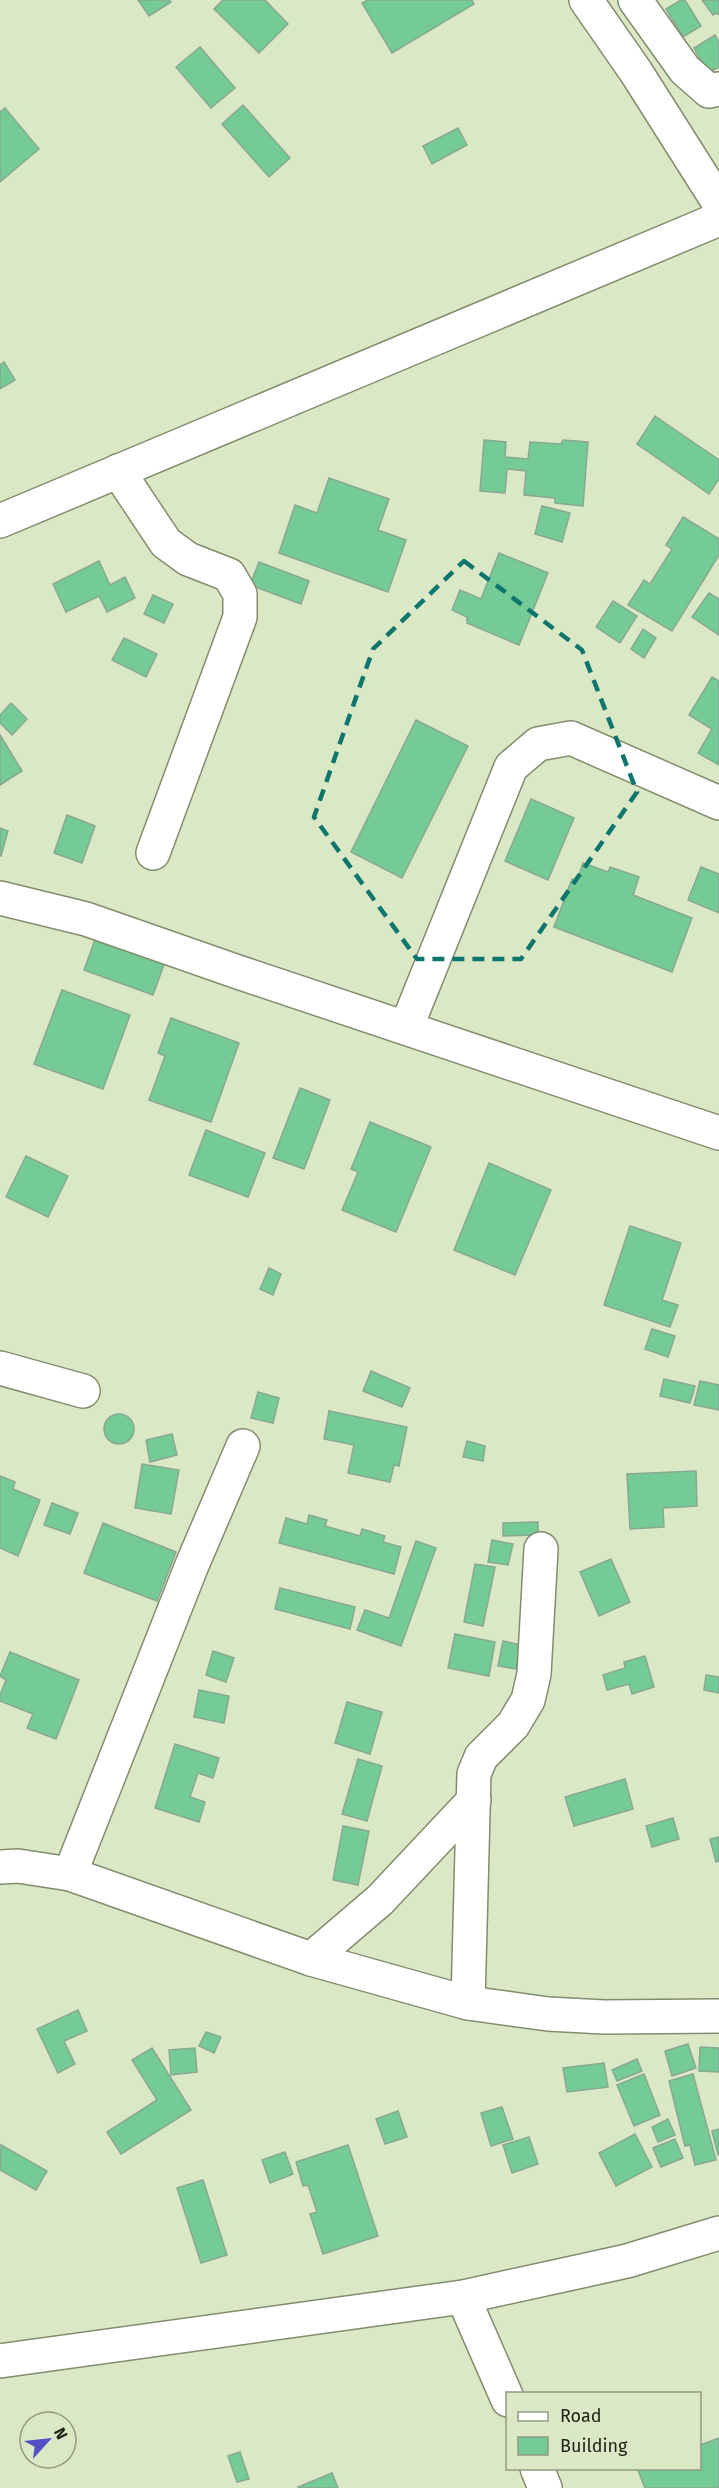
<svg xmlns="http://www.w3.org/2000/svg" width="719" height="2488" font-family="'Fira Sans',sans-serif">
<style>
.building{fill:#74cb95;stroke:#88a892;stroke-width:1.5}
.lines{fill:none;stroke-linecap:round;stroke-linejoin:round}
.minor-casing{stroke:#828d6e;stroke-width:36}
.minor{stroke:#fff;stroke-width:33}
.marked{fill:none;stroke:#0f766e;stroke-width:4.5;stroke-dasharray:12 8;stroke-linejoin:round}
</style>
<rect width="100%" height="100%" fill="#dbe8c6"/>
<!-- building -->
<g class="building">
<polygon points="138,0 169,0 171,2 149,16"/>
<polygon points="223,0 265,0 288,24 259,53 214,9"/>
<polygon points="368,0 472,0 474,4 392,53 362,3"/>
<polygon points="681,0 685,0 701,26 683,37 666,9"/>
<polygon points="702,0 719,0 719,15 717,13 713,15"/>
<polygon points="715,35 719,42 719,67 708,73 694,48"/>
<polygon points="200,47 235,88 211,108 176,67"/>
<polygon points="243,105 290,158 269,177 222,124"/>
<polygon points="5,108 39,149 0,182 0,112"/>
<polygon points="458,128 467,145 432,164 423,146"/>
<polygon points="4,362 15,380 0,389 0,365"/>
<polygon points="655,416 719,460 719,479 709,494 637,444"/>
<polygon points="484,440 506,442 505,457 528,459 530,442 561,444 563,440 588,442 583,506 555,503 555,498 524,495 526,471 507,469 505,493 480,491"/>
<polygon points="329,478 389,499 378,530 406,540 388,592 279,553 295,505 317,513"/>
<polygon points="542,506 570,513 562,542 535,534"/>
<polygon points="683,517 719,539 719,555 672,631 628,605 644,580 650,584 672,549 666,545"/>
<polygon points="499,553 548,573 519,645 467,623 467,617 452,610 460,590 481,599"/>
<polygon points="99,561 110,585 125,577 135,598 107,612 99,596 66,612 53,584"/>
<polygon points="259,562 309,581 301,604 250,585"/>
<polygon points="709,593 719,599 719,635 692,617"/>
<polygon points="153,595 173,604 164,623 144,614"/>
<polygon points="613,601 637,616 620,643 596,627"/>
<polygon points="643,629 656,638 644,658 631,649"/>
<polygon points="124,638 157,654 146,677 112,660"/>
<polygon points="712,677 719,681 719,765 698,753 712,729 689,715"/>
<polygon points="11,703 27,719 12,735 0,723 0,715"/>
<polygon points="416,720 468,746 402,878 351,852"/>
<polygon points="0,735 22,771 0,785"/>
<polygon points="531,799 574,818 548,880 505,861"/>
<polygon points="67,815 95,826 82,863 54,853"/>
<polygon points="0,828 8,831 1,856 0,856"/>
<polygon points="583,863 608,872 610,867 639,877 633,895 692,918 672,972 554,927 572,879 577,881"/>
<polygon points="701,867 719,874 719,913 688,900"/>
<polygon points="96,937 165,962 153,995 84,970"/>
<polygon points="62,990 130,1015 103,1089 34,1064"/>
<polygon points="171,1018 239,1043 211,1122 149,1100 165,1056 158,1053"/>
<polygon points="300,1088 330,1100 304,1169 273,1158"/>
<polygon points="370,1122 431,1147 396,1232 342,1210 358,1172 351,1169"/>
<polygon points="206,1130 265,1153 248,1197 189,1175"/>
<polygon points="26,1156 68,1176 48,1217 6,1197"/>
<polygon points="489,1163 551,1190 515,1275 454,1250"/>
<polygon points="630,1226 681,1243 662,1300 678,1305 670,1327 604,1305"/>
<polygon points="269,1268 281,1274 273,1295 260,1289"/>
<polygon points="652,1329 675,1336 668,1357 645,1349"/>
<polygon points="371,1371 410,1388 402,1407 363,1391"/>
<polygon points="664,1379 695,1386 690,1403 660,1396"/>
<polygon points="700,1381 719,1385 719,1410 694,1405"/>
<polygon points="258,1392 279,1398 273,1423 251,1418"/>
<polygon points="329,1411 407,1427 399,1466 394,1465 390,1482 348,1473 354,1445 324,1439"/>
<circle cx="119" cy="1429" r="15"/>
<polygon points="172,1434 177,1455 150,1462 146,1440"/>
<polygon points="467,1441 485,1446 483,1461 463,1457"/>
<polygon points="142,1464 179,1470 171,1514 135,1508"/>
<polygon points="696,1471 697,1506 663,1508 664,1527 630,1529 627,1474"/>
<polygon points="0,1476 15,1482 13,1489 40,1500 18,1556 0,1548"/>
<polygon points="52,1503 78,1513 70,1534 44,1525"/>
<polygon points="309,1515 327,1520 325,1526 360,1536 362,1529 385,1536 383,1542 401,1547 394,1574 279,1543 286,1518 307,1524"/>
<polygon points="538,1522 538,1535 503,1536 503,1523"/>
<polygon points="103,1523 176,1552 157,1601 84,1573"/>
<polygon points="492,1540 513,1544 508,1565 488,1562"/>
<polygon points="416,1541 436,1548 401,1646 357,1630 365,1610 389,1618"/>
<polygon points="611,1559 630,1602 599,1616 580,1572"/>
<polygon points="475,1564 495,1567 483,1626 464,1622"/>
<polygon points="280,1588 355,1607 350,1629 275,1609"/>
<polygon points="455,1634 495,1642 489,1676 448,1668"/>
<polygon points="503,1641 521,1645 516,1669 498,1666"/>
<polygon points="213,1651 234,1658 226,1682 206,1675"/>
<polygon points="10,1652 79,1680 56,1739 27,1728 33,1714 0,1701 0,1695 6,1680 0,1676"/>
<polygon points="645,1656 654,1687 632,1694 629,1684 607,1690 603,1675 625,1668 624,1662"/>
<polygon points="706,1675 719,1677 719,1693 704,1690"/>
<polygon points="199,1690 229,1696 224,1723 194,1717"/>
<polygon points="347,1702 382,1712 370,1754 335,1743"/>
<polygon points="175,1744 219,1758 213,1778 198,1773 190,1797 205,1802 199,1822 155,1808"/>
<polygon points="358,1759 382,1766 367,1821 342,1814"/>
<polygon points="625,1779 633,1809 574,1826 565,1797"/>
<polygon points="673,1818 679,1839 652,1847 646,1826"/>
<polygon points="343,1826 369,1831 358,1885 333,1880"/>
<polygon points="719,1837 719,1861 716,1862 710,1839"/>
<polygon points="78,2010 87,2031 64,2041 75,2064 58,2073 37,2029"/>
<polygon points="206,2032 221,2037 214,2053 199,2046"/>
<polygon points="688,2044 696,2068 672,2076 665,2051"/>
<polygon points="700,2047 719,2048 719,2072 699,2071"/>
<polygon points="152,2048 191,2110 121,2154 107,2132 157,2100 132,2060"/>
<polygon points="195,2048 197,2072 171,2075 169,2050"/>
<polygon points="637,2059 642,2071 617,2081 612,2070"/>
<polygon points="604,2063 608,2087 567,2092 563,2068"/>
<polygon points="644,2074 660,2115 634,2126 617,2085"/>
<polygon points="693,2074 716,2160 695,2165 690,2145 685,2146 669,2081"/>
<polygon points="502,2107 513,2139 491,2146 481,2113"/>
<polygon points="398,2111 407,2137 385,2144 376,2119"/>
<polygon points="668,2119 675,2135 658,2142 652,2127"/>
<polygon points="719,2129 719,2155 718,2155 712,2131"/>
<polygon points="635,2134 652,2167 616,2186 599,2153"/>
<polygon points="529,2137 538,2164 512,2173 503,2145"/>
<polygon points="675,2139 683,2158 661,2167 653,2148"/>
<polygon points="1,2145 47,2171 36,2190 0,2170"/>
<polygon points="348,2145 378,2236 323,2254 310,2214 317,2212 308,2185 303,2186 296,2162"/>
<polygon points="285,2152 293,2174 270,2183 262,2160"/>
<polygon points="203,2180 227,2255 201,2263 177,2188"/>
<polygon points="719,2438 719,2488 645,2488 637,2468 700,2468 700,2445"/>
<polygon points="240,2452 249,2479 237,2482 228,2456"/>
<polygon points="332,2473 338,2488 299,2488 298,2487"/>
</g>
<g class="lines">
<defs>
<g id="minor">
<polyline points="586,0 636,72 719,203"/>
<polyline points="635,0 685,70 709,91 719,89"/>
<polyline points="118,471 166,543 188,559 229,575 240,594 240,617 153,853"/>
<polyline points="0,521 719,219"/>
<polyline points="0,898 86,919 235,971 719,1133"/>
<polyline points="406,1028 511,767 538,744 571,738 719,803"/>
<polyline points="0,1368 83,1391"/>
<polyline points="0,1867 18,1866 70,1874 311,1959 468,2003 548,2014 604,2017 719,2016"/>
<polyline points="70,1874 192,1565 243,1446"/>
<polyline points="311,1959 380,1900 474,1800"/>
<polyline points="468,2003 474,1774 481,1757 513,1725 528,1700 534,1674 541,1549"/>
<polyline points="463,2297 508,2400"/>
<polyline points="0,2361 463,2297 627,2261 719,2233"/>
<polyline points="537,2468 545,2488"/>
</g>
</defs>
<!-- minor casing -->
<use href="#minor" class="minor-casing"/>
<!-- minor -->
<use href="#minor" class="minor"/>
</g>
<!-- marked area -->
<path class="marked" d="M 464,561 L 582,650 L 637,792 L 521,959 L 417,959 L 314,817 L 373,649 Z"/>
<!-- legend -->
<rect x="506" y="2392" width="195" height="78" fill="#dbe8c6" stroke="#919a81" stroke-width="1.5"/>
<rect x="518" y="2412" width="30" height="9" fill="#ffffff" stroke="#919a81" stroke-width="1.5"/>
<text x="560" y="2422" font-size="18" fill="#212519">Road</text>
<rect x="518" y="2437" width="30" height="18" fill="#74cb95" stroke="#919a81" stroke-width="1.5"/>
<text x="560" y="2452" font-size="18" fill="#212519">Building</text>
<!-- north arrow -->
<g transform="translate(48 2440) rotate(63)"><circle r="28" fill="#dbe8c6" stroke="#919a81" stroke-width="1.5"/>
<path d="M0-4.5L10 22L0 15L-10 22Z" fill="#5351c8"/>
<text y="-9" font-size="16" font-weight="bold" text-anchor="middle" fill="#212519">N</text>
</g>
</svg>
